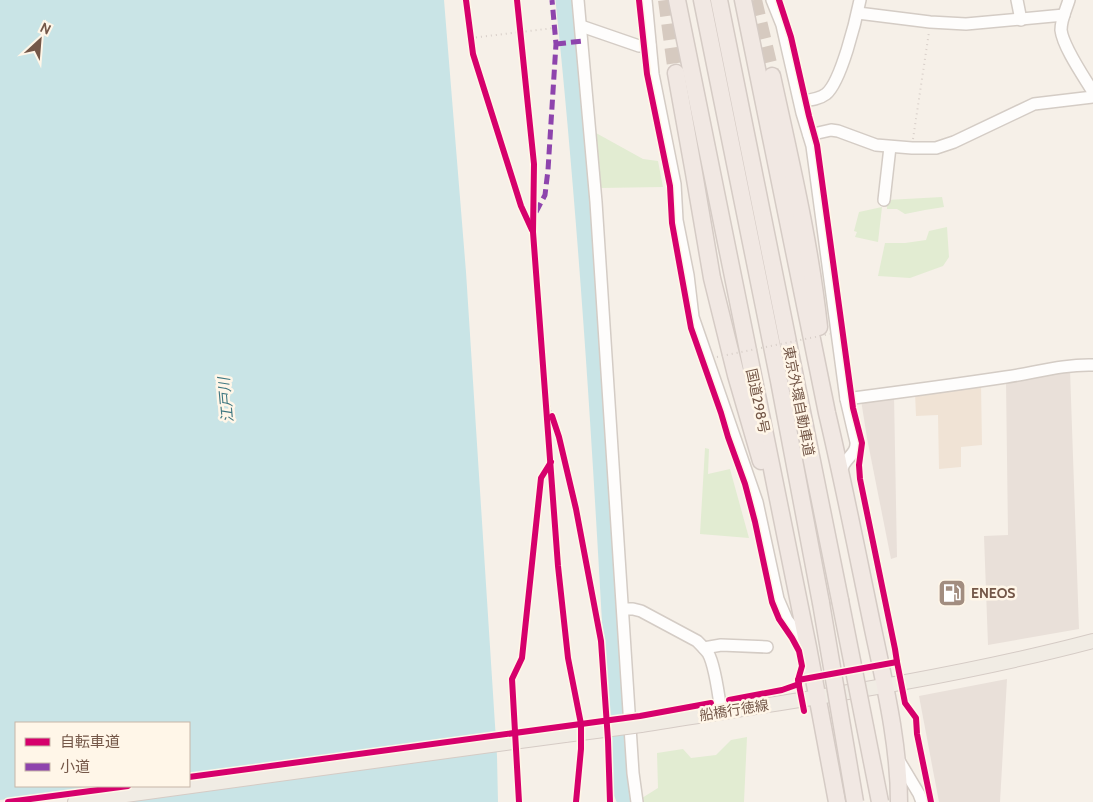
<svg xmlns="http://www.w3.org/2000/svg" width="1093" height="802" font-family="Cabin,'Noto Sans JP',sans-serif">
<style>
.residential{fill:#f0e3d5}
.industrial{fill:#e9e0d9}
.green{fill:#e2ecd2}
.water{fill:#c9e4e6;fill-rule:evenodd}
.pier{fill:#f6f0e8}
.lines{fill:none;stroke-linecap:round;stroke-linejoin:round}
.river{stroke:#c9e4e6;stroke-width:19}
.highway-tunnel{stroke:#d6cac0;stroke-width:16;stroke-dasharray:16 8;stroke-linecap:butt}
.minor-casing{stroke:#d4ccc5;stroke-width:14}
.major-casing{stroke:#d5cbc5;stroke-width:16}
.highway-casing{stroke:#d5cbc5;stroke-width:19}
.path{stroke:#d8cfc9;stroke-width:2;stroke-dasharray:1 4;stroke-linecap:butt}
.minor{stroke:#fefdfc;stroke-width:11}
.major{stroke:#f1ece4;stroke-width:14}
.highway{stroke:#f1e8e3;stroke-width:16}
.major-bridge-casing{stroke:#d5cbc5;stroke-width:16;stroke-linecap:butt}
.highway-bridge-casing{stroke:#d5cbc5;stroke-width:19;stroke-linecap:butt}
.path-bridge{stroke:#d8cfc9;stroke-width:2;stroke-dasharray:1 4;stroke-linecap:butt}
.major-bridge{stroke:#f1ece4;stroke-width:14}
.highway-bridge{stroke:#f1e8e3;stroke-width:16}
.quiet{stroke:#8e44ad;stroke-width:5;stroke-dasharray:10 5;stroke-linecap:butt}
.cycleway-casing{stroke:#fff6e8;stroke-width:9}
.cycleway{stroke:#d6006c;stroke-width:6}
.labels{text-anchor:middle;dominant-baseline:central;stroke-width:5;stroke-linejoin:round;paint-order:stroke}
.street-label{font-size:14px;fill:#745748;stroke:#fff6e8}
.poi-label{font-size:14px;font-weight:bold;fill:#745748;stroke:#fff6e8;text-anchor:start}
.water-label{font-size:15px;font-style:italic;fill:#3f7780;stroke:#fff6e8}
</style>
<rect width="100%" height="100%" fill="#f6f0e8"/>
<!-- residential -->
<polygon class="residential" points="981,384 982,445 961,447 961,467 939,469 938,415 916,416 915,393 940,390 940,393 955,388"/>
<!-- industrial -->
<g class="industrial">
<polygon points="1070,370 1079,629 988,645 984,536 1008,535 1006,381"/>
<polygon points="894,395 897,557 891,559 867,438 861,400"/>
<polygon points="1007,679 1000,802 939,802 919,696"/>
</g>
<!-- green -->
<g class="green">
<polygon points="596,133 643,159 658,161 663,187 600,188"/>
<polygon points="942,197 944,207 925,210 905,214 897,209 887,209 887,200"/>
<polygon points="882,207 878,242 855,237 857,232 854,231 859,212"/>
<polygon points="947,227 949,257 943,266 910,278 878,276 885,243 905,243 926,240 929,231"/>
<polygon points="705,448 709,449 708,474 730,469 749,538 700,534"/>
<polygon points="747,737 744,802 642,802 642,798 658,788 657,753 683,749 691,758 716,755 731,740"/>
</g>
<!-- water -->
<path class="water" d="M 0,0 L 444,0 L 466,272 L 497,756 L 498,802 L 0,802 ZM 16,723 L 189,723 L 189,786 L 16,786 Z"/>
<!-- pier -->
<polygon class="pier" points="498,733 499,750 119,802 0,802 0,800 106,786 189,786 189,775"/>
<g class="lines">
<!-- river -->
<path class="river" d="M 565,0 C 592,258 606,517 620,776 L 622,790 L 627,802"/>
<!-- highway-tunnel -->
<g class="highway-tunnel">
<polyline points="666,0 676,73"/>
<polyline points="754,0 772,76"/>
</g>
<defs>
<g id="minor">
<polyline points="578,0 596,202 633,773 637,802"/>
<polyline points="646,0 653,74 675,184 677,220 688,275 693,317 757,502 778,599 787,620 806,644"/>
<path d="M 772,0 L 782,25 L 802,113 L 812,146 L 846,399 L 856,442 C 857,452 849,456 844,464 C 843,466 842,469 841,472"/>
<polyline points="1017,0 1021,20"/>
<path d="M 1069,0 C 1066,10 1061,19 1061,30 C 1063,47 1084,77 1093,92"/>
<polyline points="858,13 930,22 966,24 1064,15"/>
<polyline points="581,26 639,46 650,45"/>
<path d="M 800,101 C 809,100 818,100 826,94 C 841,82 856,20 860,0"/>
<polyline points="809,135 831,130 838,131 876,145 912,148 936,148 954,142 1034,104 1093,97"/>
<polyline points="884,200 890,147"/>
<path d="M 846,399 C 900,392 953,385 1006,377 C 1034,373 1064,364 1093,365"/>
<path d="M 623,609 L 633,609 L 641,611 L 697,641 C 701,645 705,649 708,653 C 715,665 719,697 721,712"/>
<polyline points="704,648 721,645 767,647"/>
<polyline points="898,759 919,794 922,802"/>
</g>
<g id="major">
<path d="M 641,725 C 792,701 945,680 1093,641"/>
<polyline points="565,735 604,730"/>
<polyline points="75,802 410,756"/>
</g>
<g id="highway">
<polyline points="677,0 808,647 837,802"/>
<polyline points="702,0 779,381 821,603"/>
<polyline points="719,0 840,600"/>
<path d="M 743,0 L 827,413 C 844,485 858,557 873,629 C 885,686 899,744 899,802"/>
<polyline points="676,73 694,173 712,278 736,375 761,461"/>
<path d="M 772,76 C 790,159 810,242 819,327"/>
</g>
</defs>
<!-- minor casing -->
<use href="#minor" class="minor-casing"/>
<!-- major casing -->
<use href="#major" class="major-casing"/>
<!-- highway casing -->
<use href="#highway" class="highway-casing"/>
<!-- path -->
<g class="path">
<polyline points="466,0 473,54 521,206 532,230"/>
<polyline points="517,0 534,164 533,232 558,566 568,658 581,721"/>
<polyline points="471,38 554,28"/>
<polyline points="913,139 929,32"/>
<polyline points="548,401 559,437 576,509 601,641 607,718"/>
<polyline points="515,730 512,679 522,658 541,478 550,463"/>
<polyline points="608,742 610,802"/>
<polyline points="516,754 519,802"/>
<polyline points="576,802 581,746"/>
</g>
<!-- minor -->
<use href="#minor" class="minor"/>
<!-- major -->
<use href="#major" class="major"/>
<!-- highway -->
<use href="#highway" class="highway"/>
<defs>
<g id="major-bridge">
<polyline points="604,730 641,725"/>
<polyline points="410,756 565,735"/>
</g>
<g id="highway-bridge">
<polyline points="840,600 880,802"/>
<polyline points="821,603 855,802"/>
</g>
</defs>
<!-- major-bridge casing -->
<use href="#major-bridge" class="major-bridge-casing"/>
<!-- highway-bridge casing -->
<use href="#highway-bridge" class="highway-bridge-casing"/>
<!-- path-bridge -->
<polyline class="path-bridge" points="717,357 830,334"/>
<!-- major-bridge -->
<use href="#major-bridge" class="major-bridge"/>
<!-- highway-bridge -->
<use href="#highway-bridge" class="highway-bridge"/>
<!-- quiet -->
<g class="quiet">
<polyline points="556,44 583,41"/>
<polyline points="536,212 545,195 548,170 556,44 552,0"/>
</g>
<defs>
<g id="cycleway">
<polyline points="466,0 473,54 521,206 532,230"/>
<polyline points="517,0 534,164 533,232 558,566 568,658 581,724 581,749 576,802"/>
<polyline points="639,0 647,74 670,186 672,223 691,328 721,413 728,437 745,484 755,522 772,602 779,619 792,638 799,651 802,666 798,680 804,711"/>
<polyline points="779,0 791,37 809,116 817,145 853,408 862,443 859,465 860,479 895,649 897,662 905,703 916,718 917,734 931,802"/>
<polyline points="552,416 559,437 576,509 601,641 608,740 610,802"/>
<polyline points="798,680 897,662"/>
<polyline points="729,700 782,690 799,684"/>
<polyline points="189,777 640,716 711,703"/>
<polyline points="8,802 128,786"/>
<polyline points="519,802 512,679 522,658 541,478 551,462"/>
</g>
</defs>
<!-- cycleway casing -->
<use href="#cycleway" class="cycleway-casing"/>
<!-- cycleway -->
<use href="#cycleway" class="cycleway"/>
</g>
<!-- icons -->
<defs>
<symbol id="fuel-square" viewBox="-11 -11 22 22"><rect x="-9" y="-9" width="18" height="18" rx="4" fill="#a28d80" stroke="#fff6e8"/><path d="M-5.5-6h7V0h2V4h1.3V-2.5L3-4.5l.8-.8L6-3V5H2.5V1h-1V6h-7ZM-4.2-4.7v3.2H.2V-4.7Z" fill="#fff"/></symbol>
</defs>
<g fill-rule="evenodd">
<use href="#fuel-square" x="936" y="577" width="32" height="32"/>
</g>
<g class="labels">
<!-- street labels -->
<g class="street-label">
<text transform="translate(758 401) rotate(78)">国道298号</text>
<text transform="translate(799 401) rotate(79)">東京外環自動車道</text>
<text transform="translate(734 710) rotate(-9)">船橋行徳線</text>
</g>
<!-- poi labels -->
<g class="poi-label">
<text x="971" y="593">ENEOS</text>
</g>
<!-- water labels -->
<g class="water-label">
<text transform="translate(226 400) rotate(-95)">江戸川</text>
</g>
</g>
<!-- legend -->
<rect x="15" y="722" width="175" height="65" fill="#fff6e8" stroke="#c7b6a8"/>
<rect x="25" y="738" width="25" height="8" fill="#d6006c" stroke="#c7b6a8"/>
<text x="60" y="747" font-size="15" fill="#745748">自転車道</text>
<rect x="25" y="763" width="25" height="8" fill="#8e44ad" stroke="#c7b6a8"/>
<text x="60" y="772" font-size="15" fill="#745748">小道</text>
<!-- north arrow -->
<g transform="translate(40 40) rotate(26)" stroke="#fff6e8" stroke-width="4" paint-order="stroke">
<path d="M0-4L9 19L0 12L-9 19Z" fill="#745748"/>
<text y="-8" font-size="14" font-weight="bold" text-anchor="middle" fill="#745748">N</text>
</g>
</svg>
